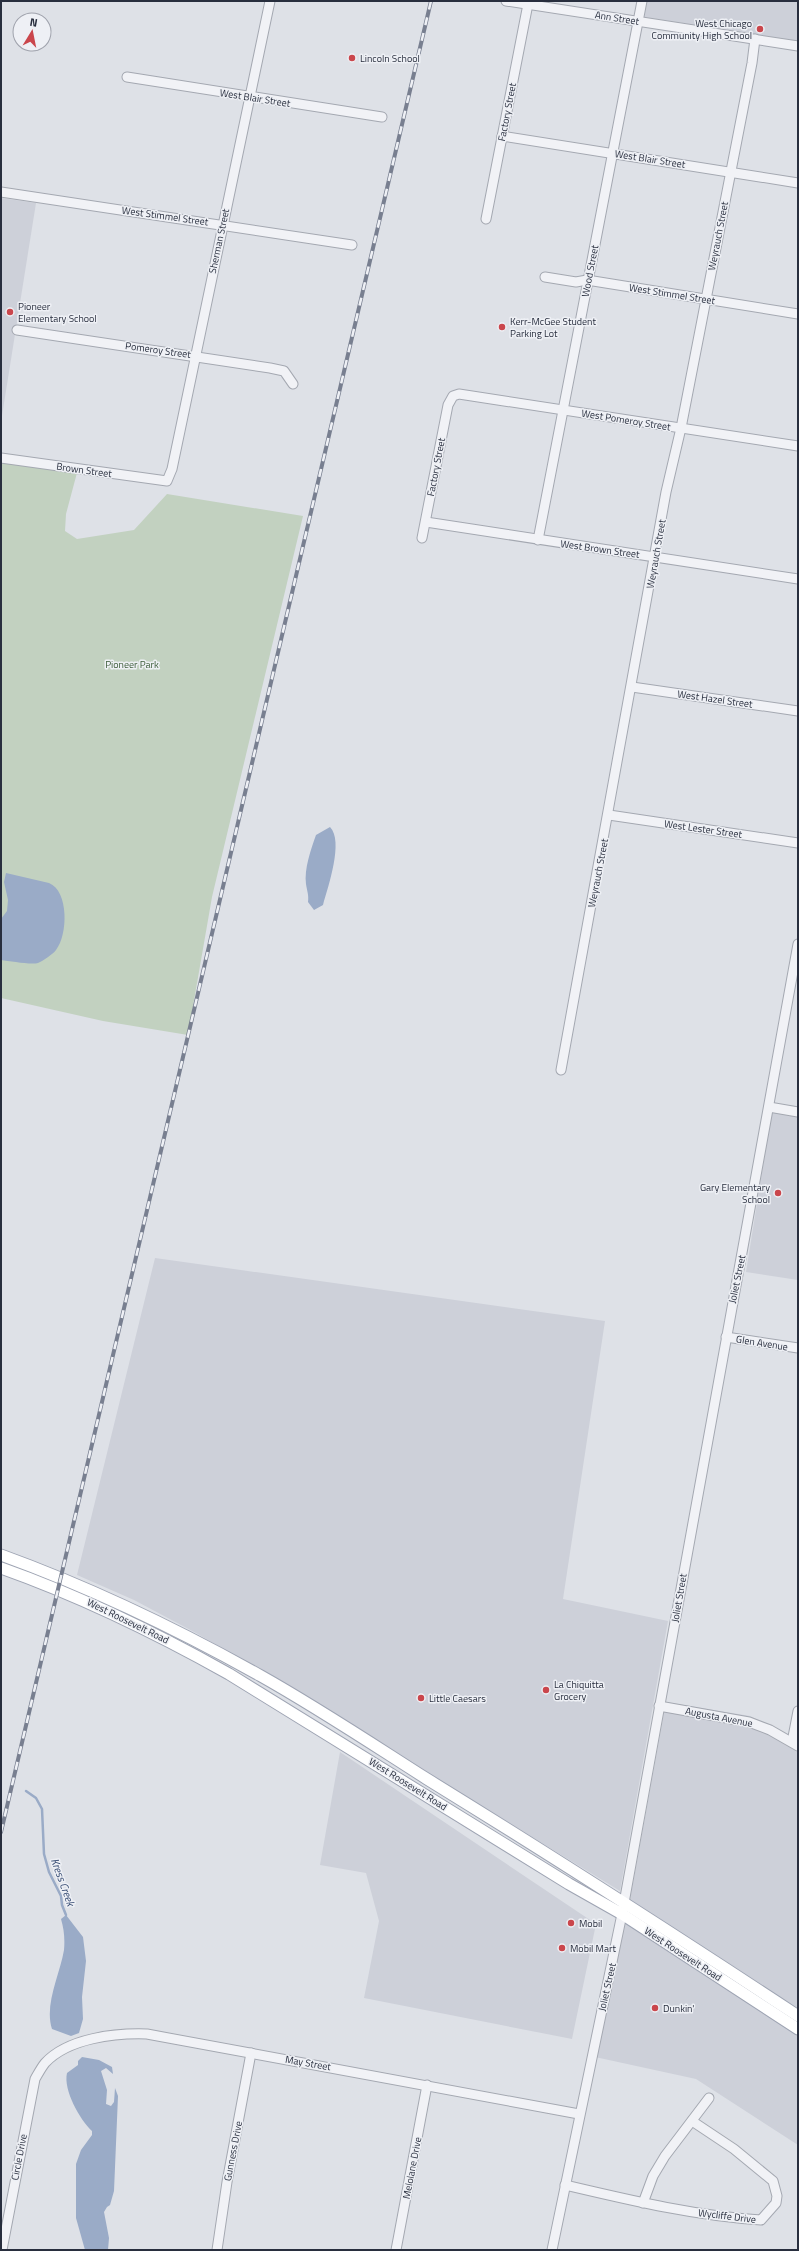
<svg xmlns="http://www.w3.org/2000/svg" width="799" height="2251" font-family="'Titillium Web',sans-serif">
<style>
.built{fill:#cdd0d9}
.green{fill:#c2d1c0}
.water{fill:#9aabc7}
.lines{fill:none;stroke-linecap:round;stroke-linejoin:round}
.stream{stroke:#9aabc7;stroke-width:2.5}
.minor-casing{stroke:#a4a8b1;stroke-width:11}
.major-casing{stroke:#9ea4b3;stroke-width:13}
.minor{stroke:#f1f2f6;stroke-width:9}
.major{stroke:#fff;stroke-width:11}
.rail-casing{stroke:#787f90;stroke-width:4}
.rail{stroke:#eef0f5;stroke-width:2.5;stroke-dasharray:8;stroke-linecap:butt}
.poi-dot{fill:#ca464c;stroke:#eef0f5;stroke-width:1.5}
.labels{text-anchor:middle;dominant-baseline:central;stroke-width:3;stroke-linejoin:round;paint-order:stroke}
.street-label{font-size:10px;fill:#282e3e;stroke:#eef0f5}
.poi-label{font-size:10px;fill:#282e3e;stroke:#eef0f5;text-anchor:start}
.park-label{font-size:10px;fill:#395936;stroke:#eef0f5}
.water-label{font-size:11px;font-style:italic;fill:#334870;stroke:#eef0f5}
</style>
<rect width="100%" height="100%" fill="#dee1e7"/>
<!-- built -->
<g class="built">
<polygon points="647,1 798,1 798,41 644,17"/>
<polygon points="1,198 36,203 1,422"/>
<polygon points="772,1110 798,1114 798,1280 746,1272"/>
<polygon points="155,1258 605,1321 563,1599 668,1621 620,1891 278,1681 196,1633 134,1600 77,1575"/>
<polygon points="666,1702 750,1716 798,1740 798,2009 630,1900"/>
<polygon points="340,1752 596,1924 572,2039 364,1998 379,1921 366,1873 320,1865"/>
<polygon points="623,1922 798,2035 798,2145 696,2079 595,2057"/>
</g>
<!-- green -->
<polygon class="green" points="1,458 78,469 66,514 65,531 77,539 134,530 167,494 303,516 212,897 188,1035 103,1021 1,998"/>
<!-- water -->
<g class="water">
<path d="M 330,827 C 344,841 328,887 323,905 L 314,910 L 308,902 C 309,895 307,891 306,884 C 304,869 311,849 316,835 Z"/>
<path d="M 6,873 L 49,883 C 69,891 68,935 56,950 C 53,954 43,961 38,963 C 31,965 10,961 1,960 L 1,919 L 7,911 L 8,900 L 4,882 Z"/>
<path d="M 66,1915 L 83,1937 L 86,1961 L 82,1997 L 83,2019 L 79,2033 L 71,2036 L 52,2029 C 44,2005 60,1974 64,1950 C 65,1939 64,1929 61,1919 Z"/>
<path d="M 82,2057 L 99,2060 L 112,2067 L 113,2074 L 106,2068 L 101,2071 L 107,2090 L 106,2104 L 111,2106 L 114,2102 L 115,2088 L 118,2096 L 114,2191 L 110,2205 L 107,2207 L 104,2212 L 109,2238 L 108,2250 L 85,2250 L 76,2218 L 76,2164 L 81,2150 L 92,2135 L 92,2131 C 80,2120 63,2090 67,2073 L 78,2065 L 78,2061 Z"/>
</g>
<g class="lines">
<!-- stream -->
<polyline class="stream" points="26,1791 36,1798 42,1809 44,1854 49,1872 61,1896 62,1905 66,1915"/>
<defs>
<g id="minor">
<polyline points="506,1 798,46"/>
<polyline points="127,77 382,117"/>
<polyline points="502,136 798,183"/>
<polyline points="1,192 352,245"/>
<polyline points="486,219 528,4"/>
<polyline points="545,277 576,282 587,280 798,314"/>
<polyline points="17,330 270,368 284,371 293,384"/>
<polyline points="1,458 167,481 172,469 270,1"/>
<polyline points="426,522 798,579"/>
<polyline points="422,538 448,405 453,396 459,394 798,446"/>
<polyline points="538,540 642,1"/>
<polyline points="632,687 798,711"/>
<polyline points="609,815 798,843"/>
<polyline points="561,1070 666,492 681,428 752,63 755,39"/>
<polyline points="769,1107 798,1112"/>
<polyline points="726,1337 798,1348"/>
<polyline points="659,1706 749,1722 770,1730 798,1746"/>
<polyline points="792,1742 798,1711"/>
<path d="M 565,2185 C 629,2200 695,2216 761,2220 L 776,2203 L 777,2196 L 773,2181 L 734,2149 L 692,2121"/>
<polyline points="643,2203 653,2176 665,2156 709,2098"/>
<path d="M 2,2250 L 35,2079 C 38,2074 41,2068 45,2063 C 68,2038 115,2033 147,2034 L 579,2114"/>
<polyline points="217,2250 227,2182 251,2053"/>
<polyline points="396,2250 427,2085"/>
<polyline points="552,2250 622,1914 798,944"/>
</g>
<g id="major">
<path d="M 1,1555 C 92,1588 177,1629 261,1676 C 318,1708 372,1744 427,1779 C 552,1856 675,1935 798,2016"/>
<path d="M 1,1568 C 80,1596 156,1633 229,1674 L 569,1884 L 622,1914 L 798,2029"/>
</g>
</defs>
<!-- minor casing -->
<use href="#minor" class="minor-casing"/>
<!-- major casing -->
<use href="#major" class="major-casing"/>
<!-- minor -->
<use href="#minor" class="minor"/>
<!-- major -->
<use href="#major" class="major"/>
<defs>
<polyline id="rail" points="1,1832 431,1"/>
</defs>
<!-- rail casing -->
<use href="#rail" class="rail-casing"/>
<!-- rail -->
<use href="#rail" class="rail"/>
</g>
<!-- markers -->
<g class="poi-dot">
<circle cx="760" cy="29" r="4"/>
<circle cx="352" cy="58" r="4"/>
<circle cx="10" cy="312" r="4"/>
<circle cx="502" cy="327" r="4"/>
<circle cx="778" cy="1193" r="4"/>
<circle cx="546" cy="1690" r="4"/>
<circle cx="421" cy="1698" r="4"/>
<circle cx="571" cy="1923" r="4"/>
<circle cx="562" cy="1948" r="4"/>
<circle cx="655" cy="2008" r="4"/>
</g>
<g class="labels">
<!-- street labels -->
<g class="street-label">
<text transform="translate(617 18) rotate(9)">Ann Street</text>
<text transform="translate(255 98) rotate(9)">West Blair Street</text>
<text transform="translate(507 112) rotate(-79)">Factory Street</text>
<text transform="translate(650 159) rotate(9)">West Blair Street</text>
<text transform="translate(165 216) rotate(8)">West Stimmel Street</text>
<text transform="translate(718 236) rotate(-79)">Weyrauch Street</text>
<text transform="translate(219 241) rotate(-78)">Sherman Street</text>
<text transform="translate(590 271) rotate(-79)">Wood Street</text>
<text transform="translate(672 294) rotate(9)">West Stimmel Street</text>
<text transform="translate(158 350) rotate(8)">Pomeroy Street</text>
<text transform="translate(626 420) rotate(9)">West Pomeroy Street</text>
<text transform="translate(436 467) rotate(-79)">Factory Street</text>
<text transform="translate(84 470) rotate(8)">Brown Street</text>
<text transform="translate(600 549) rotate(8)">West Brown Street</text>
<text transform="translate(656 554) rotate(-80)">Weyrauch Street</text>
<text transform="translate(715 699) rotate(8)">West Hazel Street</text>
<text transform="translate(703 829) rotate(8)">West Lester Street</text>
<text transform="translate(598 873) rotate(-79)">Weyrauch Street</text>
<text transform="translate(737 1279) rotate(-78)">Joliet Street</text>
<text transform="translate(762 1343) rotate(9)">Glen Avenue</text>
<text transform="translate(679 1598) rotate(-80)">Joliet Street</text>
<text transform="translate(128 1621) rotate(26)">West Roosevelt Road</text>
<text transform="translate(719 1717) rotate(11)">Augusta Avenue</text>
<text transform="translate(408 1784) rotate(32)">West Roosevelt Road</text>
<text transform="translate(683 1954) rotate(33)">West Roosevelt Road</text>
<text transform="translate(607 1987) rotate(-77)">Joliet Street</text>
<text transform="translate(308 2063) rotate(10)">May Street</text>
<text transform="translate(233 2151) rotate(-79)">Gunness Drive</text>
<text transform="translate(19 2157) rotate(-79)">Circle Drive</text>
<text transform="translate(412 2168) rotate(-79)">Melolane Drive</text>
<text transform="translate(727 2216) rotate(7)">Wycliffe Drive</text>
</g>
<!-- poi labels -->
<g class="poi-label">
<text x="752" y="23" text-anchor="end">West Chicago<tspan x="752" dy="12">Community High School</tspan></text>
<text x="360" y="58">Lincoln School</text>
<text x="18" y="306">Pioneer<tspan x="18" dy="12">Elementary School</tspan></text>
<text x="510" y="321">Kerr-McGee Student<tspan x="510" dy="12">Parking Lot</tspan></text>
<text x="770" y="1187" text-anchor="end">Gary Elementary<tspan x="770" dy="12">School</tspan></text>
<text x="554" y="1684">La Chiquitta<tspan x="554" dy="12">Grocery</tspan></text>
<text x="429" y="1698">Little Caesars</text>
<text x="579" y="1923">Mobil</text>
<text x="570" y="1948">Mobil Mart</text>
<text x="663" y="2008">Dunkin'</text>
</g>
<!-- park labels -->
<g class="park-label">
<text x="132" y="664">Pioneer Park</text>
</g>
<!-- water labels -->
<g class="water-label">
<text transform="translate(63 1882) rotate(70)">Kress Creek</text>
</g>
</g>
<!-- border -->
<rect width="799" height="2251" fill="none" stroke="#282e3e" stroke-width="4"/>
<!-- north arrow -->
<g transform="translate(32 32) rotate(10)"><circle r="19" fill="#eef0f5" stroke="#9fa2ac"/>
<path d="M0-3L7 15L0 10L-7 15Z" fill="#ca464c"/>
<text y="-6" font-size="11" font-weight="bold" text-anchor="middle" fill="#282e3e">N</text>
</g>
</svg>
